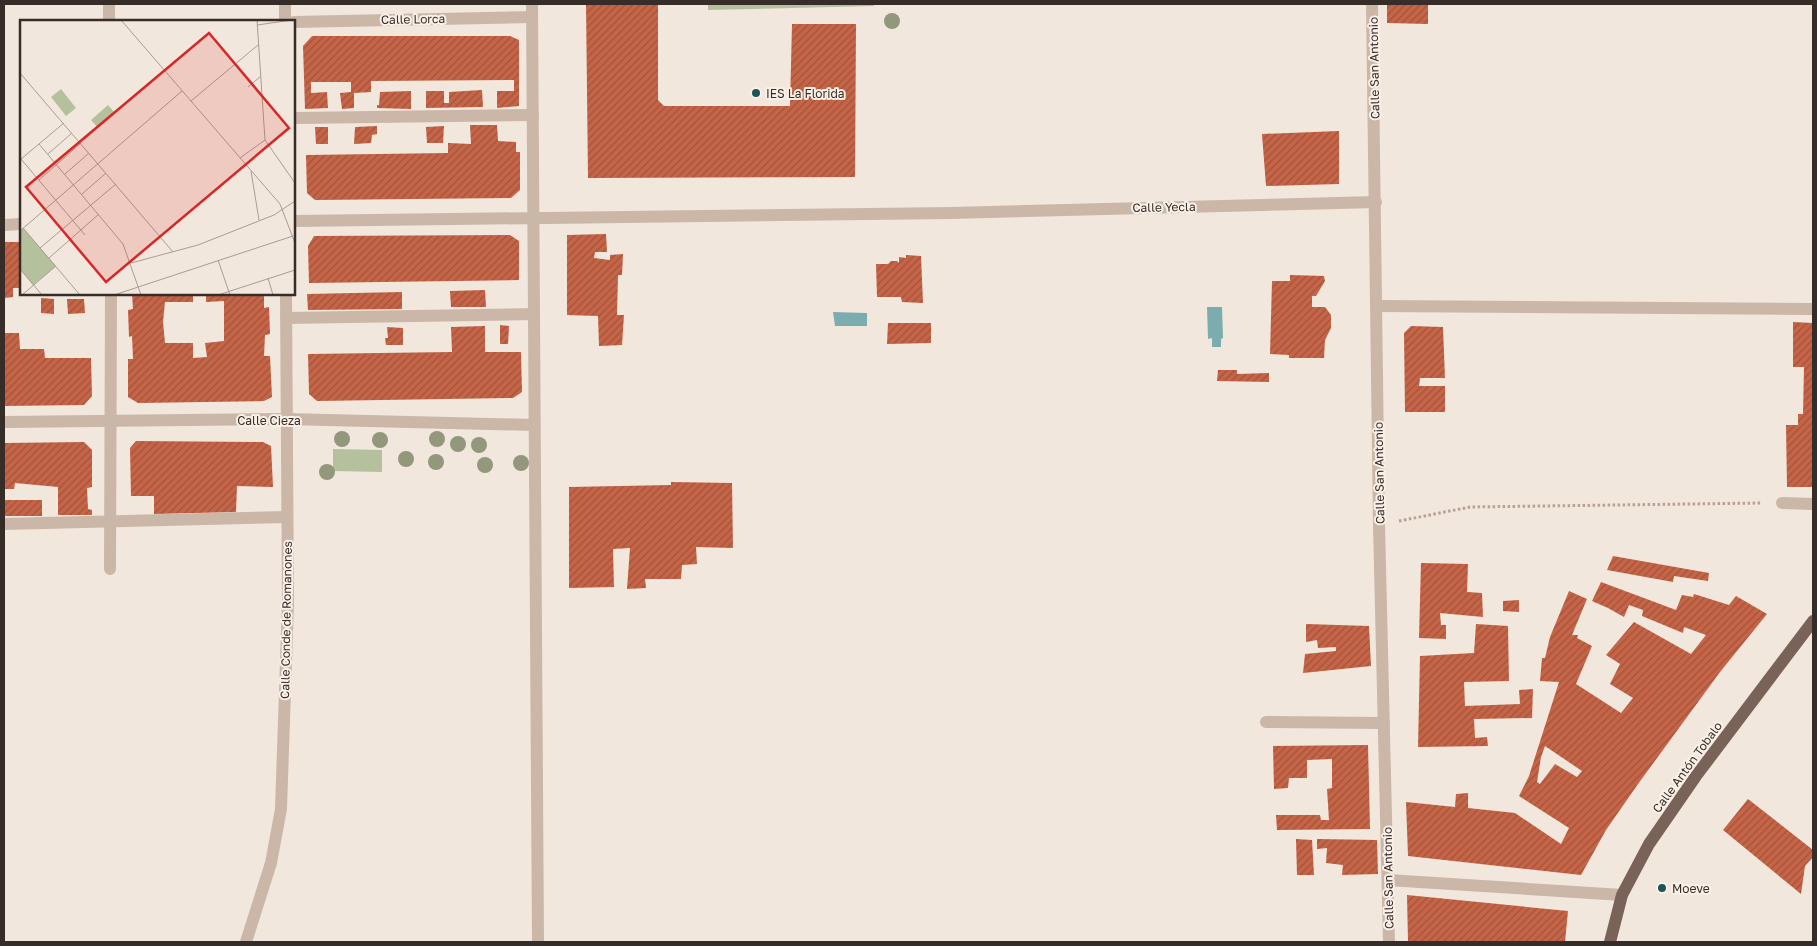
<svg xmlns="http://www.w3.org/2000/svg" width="1817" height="946" font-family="'Golos Text',sans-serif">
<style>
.green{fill:#b5c19c}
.water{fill:#7badaf}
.building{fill:url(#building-hatch);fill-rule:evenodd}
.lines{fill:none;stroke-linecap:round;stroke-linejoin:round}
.path{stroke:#b6a192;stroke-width:3;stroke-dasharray:2.5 2.5;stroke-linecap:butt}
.street{stroke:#cab7a8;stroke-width:12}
.primary{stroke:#796359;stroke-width:12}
.tree{fill:#93977b}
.poi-dot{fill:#1e5558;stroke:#f9f1e8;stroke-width:2}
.labels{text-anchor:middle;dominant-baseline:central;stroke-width:4;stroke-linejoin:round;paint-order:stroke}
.street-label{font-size:12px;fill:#372d28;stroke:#f9f1e8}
.poi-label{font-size:12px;fill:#372d28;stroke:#f9f1e8;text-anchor:start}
.inset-road{fill:none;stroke:#a79d94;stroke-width:1}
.view{fill:#d62828;fill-opacity:0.15;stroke:#d62828;stroke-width:2.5}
.inset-edge{fill:none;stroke:#372d28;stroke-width:2.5}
</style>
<defs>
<pattern id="building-hatch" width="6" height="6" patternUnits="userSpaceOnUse" patternTransform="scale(1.25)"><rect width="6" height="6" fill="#c56447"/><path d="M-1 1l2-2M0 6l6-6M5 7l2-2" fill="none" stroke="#a1533b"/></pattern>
</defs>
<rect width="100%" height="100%" fill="#f2e7dc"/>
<!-- green -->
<g class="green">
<polygon points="708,4 874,4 874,6 708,10"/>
<polygon points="333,449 382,450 382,472 333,471"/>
</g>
<!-- water -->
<g class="water">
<polygon points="1207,307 1222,307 1223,338 1221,339 1221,347 1212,347 1212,338 1208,339"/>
<polygon points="833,312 867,313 867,326 835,326"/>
</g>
<!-- building -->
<g class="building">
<polygon points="586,4 658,4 658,100 664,106 790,106 792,24 856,24 855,177 588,178"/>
<polygon points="1387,4 1428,4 1428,24 1387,23"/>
<polygon points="312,36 510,36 519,40 519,106 497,108 497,91 514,91 514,80 371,81 371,92 354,93 354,108 342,109 340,93 351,92 351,82 311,82 311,93 327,92 328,108 305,109 303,46"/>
<polygon points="482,90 483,107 426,108 426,91 444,91 444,103 449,103 449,92"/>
<polygon points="411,91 411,109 377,108 377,105 379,105 380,92"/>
<polygon points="470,125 497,125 498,141 516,142 516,152 520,152 520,190 511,198 315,200 307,193 306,155 448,153 448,143 471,144"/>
<polygon points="377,126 377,134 372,135 371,143 354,144 355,127"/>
<polygon points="444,126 443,143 427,143 426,127"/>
<polygon points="315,127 328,127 328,144 316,144"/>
<polygon points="1339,131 1339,184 1266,186 1262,134"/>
<polygon points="606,234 607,252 595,252 594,258 610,260 610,255 623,254 622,275 618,275 617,315 624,315 622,345 599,346 598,316 567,315 567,235"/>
<polygon points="510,235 519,241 519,280 309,283 308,246 314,236"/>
<polygon points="4,242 21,242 21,288 13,288 13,297 4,298"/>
<polygon points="906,255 921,256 923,303 902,302 901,297 877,297 876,264 888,264 891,261 897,261 899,263 899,257 906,258"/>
<polygon points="1290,275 1324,276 1325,281 1316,296 1312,296 1312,307 1325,307 1331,315 1331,328 1325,340 1324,358 1289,358 1289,355 1270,354 1272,281 1290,281"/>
<polygon points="485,290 486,307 451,307 450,291"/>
<polygon points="402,292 402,309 308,310 307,294"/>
<polygon points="132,294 193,294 193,302 165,302 163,322 165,343 193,343 193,358 207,357 205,343 224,341 224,301 206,302 206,294 264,294 264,308 269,307 270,334 265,335 264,356 270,356 272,397 264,401 138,403 128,397 128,359 133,359 132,336 129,337 128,310 133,309"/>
<polygon points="41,298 54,299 54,314 41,313"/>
<polygon points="67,299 84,299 85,313 68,314"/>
<polygon points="1793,322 1813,323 1813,487 1787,487 1786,425 1798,425 1798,414 1803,414 1804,367 1793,367"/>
<polygon points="888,323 931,323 931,343 887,344"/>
<polygon points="500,325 509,326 508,344 500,344"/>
<polygon points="485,326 485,352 521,352 522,392 513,398 317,401 309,394 308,354 452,352 451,327"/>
<polygon points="1411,326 1443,327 1445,378 1420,378 1419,386 1445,386 1445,412 1405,412 1404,333"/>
<polygon points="387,327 403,328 403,345 386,345 385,338 388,338"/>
<polygon points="4,333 19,333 20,349 44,349 45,358 91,358 92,396 84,405 4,406"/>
<polygon points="1218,370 1237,370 1237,374 1269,373 1269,382 1217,381"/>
<polygon points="136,441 263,442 271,446 273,487 237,486 236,512 154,514 154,496 131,496 130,448"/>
<polygon points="84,442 92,450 92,487 87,488 88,509 92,510 92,515 58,515 58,487 15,483 14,489 4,489 4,443"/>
<polygon points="671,482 732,483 733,548 696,547 697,564 682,565 681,579 645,579 646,588 627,589 630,548 613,549 614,587 569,588 569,487 671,485"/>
<rect x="4" y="500" width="38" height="16"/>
<polygon points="1613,556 1709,573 1708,581 1674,576 1673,582 1607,570"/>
<polygon points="1421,563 1468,564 1467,592 1482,593 1483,617 1440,613 1441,625 1446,625 1446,639 1419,638"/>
<path d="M 1601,582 L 1676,610 L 1682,595 L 1693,597 L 1694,594 L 1729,605 L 1736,596 L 1767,614 L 1720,672 L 1638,784 L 1606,830 L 1581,875 L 1408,856 L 1406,802 L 1455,807 L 1456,794 L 1468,793 L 1468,808 L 1515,813 L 1561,844 L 1569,828 L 1519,796 L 1529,776 L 1559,682 L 1540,681 L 1542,658 L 1545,658 L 1550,637 L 1569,591 L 1587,599 L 1572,635 L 1578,635 L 1577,638 L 1592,646 L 1576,684 L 1621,713 L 1633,698 L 1610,684 L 1620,664 L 1606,655 L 1634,622 L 1691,654 L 1706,635 L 1684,627 L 1683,633 L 1642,616 L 1643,610 L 1629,605 L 1624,617 L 1608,608 L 1592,601 ZM 1545,746 L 1582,771 L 1577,777 L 1555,764 L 1540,784 L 1537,782 L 1541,757 Z"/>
<polygon points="1519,600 1519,612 1503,611 1503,601"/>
<polygon points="1306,624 1369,626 1371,666 1303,673 1305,654 1336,651 1336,647 1318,648 1317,640 1306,642"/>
<polygon points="1476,624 1508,626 1509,681 1464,682 1465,706 1520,704 1519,690 1533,689 1532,718 1474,719 1475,738 1487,737 1488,746 1418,747 1420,656 1474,653"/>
<polygon points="1368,745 1370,829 1277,830 1276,815 1320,815 1321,820 1329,820 1327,789 1332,788 1332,759 1307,760 1307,778 1289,778 1288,788 1274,789 1273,746"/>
<polygon points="1748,799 1813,850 1813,857 1805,866 1801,894 1723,830"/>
<polygon points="1296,839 1312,840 1314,875 1297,875"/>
<polygon points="1317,839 1377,840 1378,874 1342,875 1343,865 1326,863 1327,848 1317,849"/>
<polygon points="1407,895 1568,911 1565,942 1408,942"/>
</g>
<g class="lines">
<!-- path -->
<polyline class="path" points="1399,521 1470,507 1762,503"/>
<!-- street -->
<g class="street">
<polyline points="109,4 109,21"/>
<polyline points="285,4 285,21"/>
<polyline points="532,4 538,942"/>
<polyline points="1372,4 1379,525 1389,942"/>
<polyline points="294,22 532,17"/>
<polyline points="294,118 533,115"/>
<polyline points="294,221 952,213 1376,202"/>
<polyline points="4,225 21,224"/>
<polyline points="1377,306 1813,309"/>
<polyline points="286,318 534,314"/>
<polyline points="4,422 287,419 534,425"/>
<polyline points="1782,503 1813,504"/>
<polyline points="4,524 287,517"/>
<polyline points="110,569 111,294"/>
<polyline points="1266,722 1384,723"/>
<polyline points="1388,880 1622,895"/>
<polyline points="246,942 271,863 281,809 288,602 286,294"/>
</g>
<!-- primary -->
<polyline class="primary" points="1610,942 1622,895 1649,844 1696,776 1813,621"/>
</g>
<!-- trees -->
<g class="tree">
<circle cx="892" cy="21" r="8"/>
<circle cx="342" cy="439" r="8"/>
<circle cx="437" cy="439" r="8"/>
<circle cx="380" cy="440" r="8"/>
<circle cx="458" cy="444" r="8"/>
<circle cx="479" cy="445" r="8"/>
<circle cx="406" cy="459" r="8"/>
<circle cx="436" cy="462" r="8"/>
<circle cx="521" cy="463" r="8"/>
<circle cx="485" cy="465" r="8"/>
<circle cx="327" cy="472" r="8"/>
</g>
<!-- markers -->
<g class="poi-dot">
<circle cx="756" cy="93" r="5"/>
<circle cx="1662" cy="888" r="5"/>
</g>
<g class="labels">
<!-- street labels -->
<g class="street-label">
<text transform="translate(413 19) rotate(-1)">Calle Lorca</text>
<text transform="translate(1374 68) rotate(-91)">Calle San Antonio</text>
<text transform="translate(1164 207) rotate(-1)">Calle Yecla</text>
<text x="269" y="420">Calle Cieza</text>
<text transform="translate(1379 473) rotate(-91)">Calle San Antonio</text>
<text transform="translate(286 620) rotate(-89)">Calle Conde de Romanones</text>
<text transform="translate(1687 767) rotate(-54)">Calle Antón Tobalo</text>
<text transform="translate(1388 878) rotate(-91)">Calle San Antonio</text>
</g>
<!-- poi labels -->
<g class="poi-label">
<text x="766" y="93">IES La Florida</text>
<text x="1672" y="888">Moeve</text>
</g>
</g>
<!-- overview -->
<g transform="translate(20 20)">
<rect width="275" height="275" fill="#f2e7dc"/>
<path d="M 41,69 L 56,88 L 46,96 L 31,77 ZM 88,85 L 95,93 L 78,108 L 71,100 ZM 3,208 L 36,246 L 13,265 L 0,249 L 0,211 Z" fill="#b5c19c"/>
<path class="inset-road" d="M 101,0 L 260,184 L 275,223M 237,0 L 245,120 L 275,163M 237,5 L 272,0M 0,53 L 153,232M 228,67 L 240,57M 171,81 L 238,25M 44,103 L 1,139 L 65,215M 19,124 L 103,224 L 121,275M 28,134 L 52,113M 220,138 L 245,120M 231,151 L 239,200M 45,154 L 69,133M 19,160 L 61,123M 62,174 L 86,153M 3,208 L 60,275M 0,211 L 162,71M 20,228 L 96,164M 29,238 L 79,194M 198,240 L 210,275M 111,243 L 178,225 L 254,195 L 275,181M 0,249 L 22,275M 248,258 L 253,275M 2,275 L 36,246M 94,275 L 273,216M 198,275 L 275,250"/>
<path class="view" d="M 189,13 L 269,108 L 86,262 L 6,167 Z"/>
<rect width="275" height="275" class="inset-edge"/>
</g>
<!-- border -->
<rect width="1817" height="946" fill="none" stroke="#372d28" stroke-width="10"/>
</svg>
